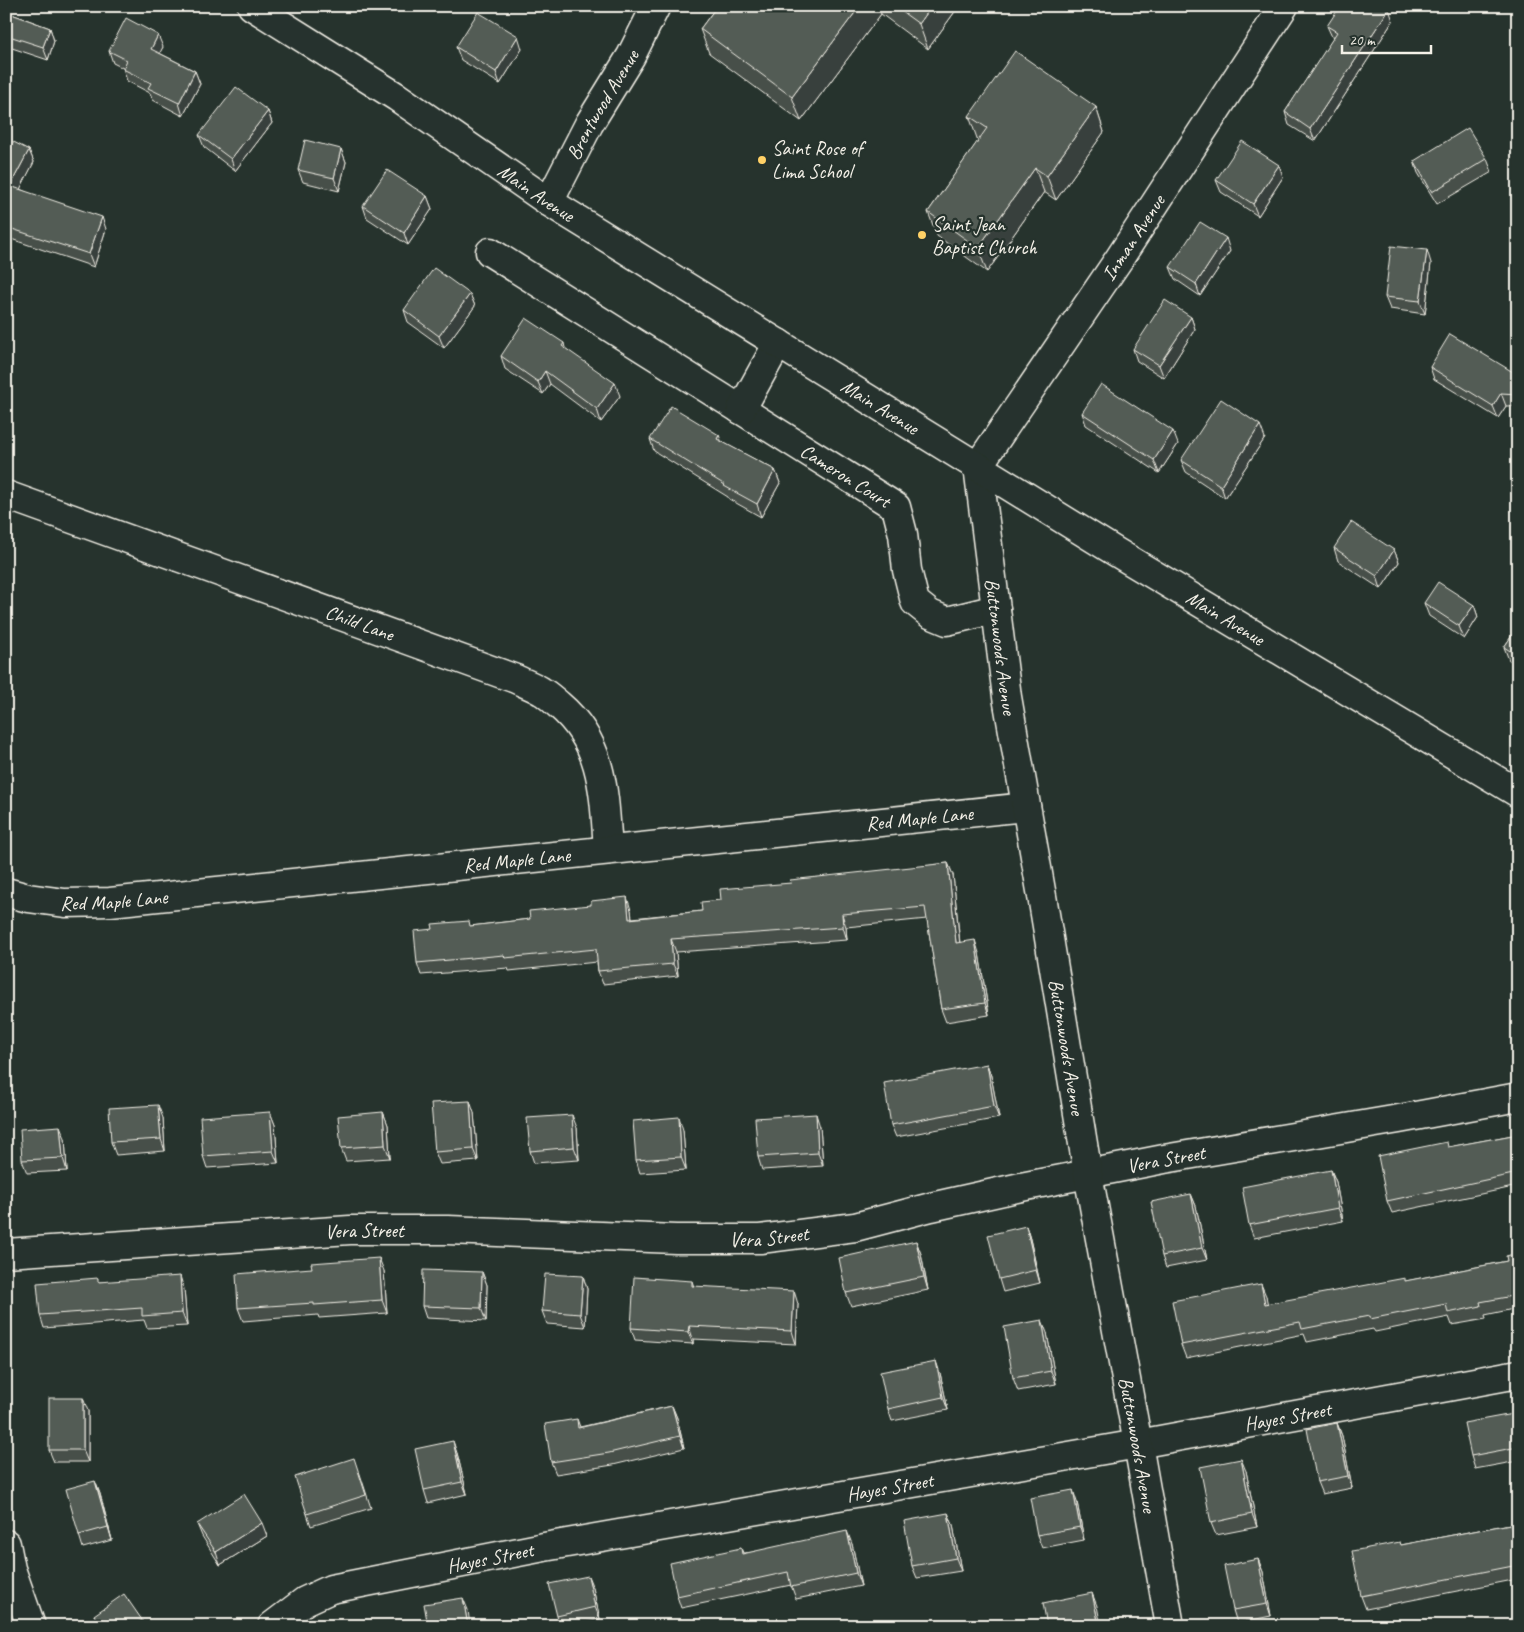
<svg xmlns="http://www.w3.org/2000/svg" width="1524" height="1632" font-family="Caveat,sans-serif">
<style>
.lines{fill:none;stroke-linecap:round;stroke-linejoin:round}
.street-casing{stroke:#f4f1e8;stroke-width:31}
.secondary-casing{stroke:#f4f1e8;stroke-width:31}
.primary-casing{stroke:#f4f1e8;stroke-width:31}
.street{stroke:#26332d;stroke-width:28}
.secondary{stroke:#26332d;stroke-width:28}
.primary{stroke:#26332d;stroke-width:28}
.wall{fill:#474f49;stroke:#f4f1e8}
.shaded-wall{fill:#39403c;stroke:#f4f1e8}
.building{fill:#525c55;stroke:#f4f1e8}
.poi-dot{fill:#ffd166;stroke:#26332d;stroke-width:2}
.labels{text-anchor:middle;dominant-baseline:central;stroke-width:4.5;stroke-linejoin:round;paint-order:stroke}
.street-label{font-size:20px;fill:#f4f1e8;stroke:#26332d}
.poi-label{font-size:20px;fill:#f4f1e8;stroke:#26332d;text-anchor:start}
</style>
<rect width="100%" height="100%" fill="#26332d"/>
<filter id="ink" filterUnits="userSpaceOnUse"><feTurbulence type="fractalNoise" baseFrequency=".02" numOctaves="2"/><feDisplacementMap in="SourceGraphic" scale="10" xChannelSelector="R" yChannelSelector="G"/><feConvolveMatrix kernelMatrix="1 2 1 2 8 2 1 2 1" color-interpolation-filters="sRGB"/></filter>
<g filter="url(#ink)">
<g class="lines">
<defs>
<g id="street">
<path id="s1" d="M 549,202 L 589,124 L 631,56 L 656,6"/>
<path id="s2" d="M 490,252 L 896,507 L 903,534 L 907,570 L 915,602 L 930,614 L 947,621 L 996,609"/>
<polyline points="741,410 778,343"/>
<path id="s3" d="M 978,466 L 1119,259 L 1284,6"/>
<path id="s4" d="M 6,495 L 516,679 C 524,683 533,686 541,691 C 547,694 553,700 559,705 C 605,744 604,796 608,850"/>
<path id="s5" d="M 6,892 L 28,898 L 65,903 L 110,902 L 1026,807"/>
<path id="s6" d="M 6,1253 L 350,1230 L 448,1230 L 676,1239 L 760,1239 L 855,1227 L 931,1207 L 1021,1187 L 1164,1159 L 1399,1119 L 1518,1097"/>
<polyline points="6,1544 11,1569 31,1626"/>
<path id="s7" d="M 272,1626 L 305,1601 L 331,1589 L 544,1547 L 1138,1444 L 1518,1374"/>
</g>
<g id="secondary">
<path id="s8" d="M 978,466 L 1007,697 L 1043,902 L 1088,1174 L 1138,1444 L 1170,1626"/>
</g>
<g id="primary">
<path id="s9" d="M 252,6 L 397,97 L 549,202 L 1116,552 L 1518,793"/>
</g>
</defs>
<!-- street casing -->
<use href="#street" class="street-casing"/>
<!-- secondary casing -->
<use href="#secondary" class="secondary-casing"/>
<!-- primary casing -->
<use href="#primary" class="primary-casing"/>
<!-- street -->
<use href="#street" class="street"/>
<!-- secondary -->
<use href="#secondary" class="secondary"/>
<!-- primary -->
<use href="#primary" class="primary"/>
</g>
<!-- wall -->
<g class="wall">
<polygon points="717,6 959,6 928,49 881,14 801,121 709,53 700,29"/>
<polygon points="6,12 50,28 54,41 48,60 6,46"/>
<polygon points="1393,21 1315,141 1289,125 1285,112 1333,39 1327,26"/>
<polygon points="163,47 159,53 195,71 200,84 183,116 153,100 150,93 127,81 123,68 113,63 109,51"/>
<polygon points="456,47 522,49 500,84 461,60"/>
<polygon points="1096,107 1104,132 1056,200 1044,192 987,272 937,236 928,212 978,141 969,116"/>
<polygon points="268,111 272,123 235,171 204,147 199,135"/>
<polygon points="6,141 29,150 34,162 20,189 106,229 94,267 11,239 6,251"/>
<polygon points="341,149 346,162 339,191 303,182 298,170"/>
<polygon points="1487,159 1492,172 1437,204 1418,173 1414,161"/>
<polygon points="1279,165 1283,177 1258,216 1221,192 1216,180"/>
<polygon points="427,196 432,209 408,245 367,218 363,206"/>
<polygon points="1230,251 1200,296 1175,279 1170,267"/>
<polygon points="1431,263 1425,314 1390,309 1385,297"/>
<polygon points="470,294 475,306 444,348 408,322 404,310"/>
<polygon points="1191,317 1195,329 1164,378 1137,361 1133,349"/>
<polygon points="564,343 565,348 620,396 601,422 550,384 543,394 505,369 501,356"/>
<polygon points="1430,367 1518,375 1518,406 1506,406 1498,418 1434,379"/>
<polygon points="1082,413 1178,444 1159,473 1086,425"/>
<polygon points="1265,438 1225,498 1186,472 1181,460"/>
<polygon points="650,439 722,442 775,470 780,483 761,517 729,499 728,497 654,451"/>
<polygon points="1334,548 1394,550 1399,562 1381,589 1338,561"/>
<polygon points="1424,603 1474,605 1478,617 1464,639 1429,616"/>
<polygon points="1518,627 1518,666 1509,660 1504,647"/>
<polygon points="948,863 953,875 960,943 979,953 989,1015 946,1022 941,1009 927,919 846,927 847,940 676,952 678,976 603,984 598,971 597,962 509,971 508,968 421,975 417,963 471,926 530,919 591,905 631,910 632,918 702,911 721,900 791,883"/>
<polygon points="987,1064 991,1076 999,1118 896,1137 891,1125"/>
<polygon points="270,1112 275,1125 278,1163 207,1168 203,1156"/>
<polygon points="383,1112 388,1125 390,1158 346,1161 341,1148"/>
<polygon points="474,1113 478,1161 440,1164 435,1152"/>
<polygon points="163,1118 165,1151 116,1155 111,1142"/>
<polygon points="820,1127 823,1166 762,1170 758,1157"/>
<polygon points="577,1128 579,1160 534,1163 530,1151"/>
<polygon points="683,1130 686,1170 640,1173 636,1160"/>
<polygon points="1518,1134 1518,1186 1392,1213 1387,1201 1449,1147"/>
<polygon points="65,1138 67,1171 27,1173 22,1160"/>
<polygon points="1331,1170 1336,1182 1343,1221 1254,1238 1249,1225"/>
<polygon points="1191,1194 1196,1206 1207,1260 1166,1268 1162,1256"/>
<polygon points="1026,1226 1030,1239 1040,1283 1003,1292 999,1279"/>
<polygon points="916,1241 921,1254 928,1290 851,1306 846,1293"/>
<polygon points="1518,1253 1518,1308 1485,1315 1486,1319 1452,1325 1449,1317 1375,1332 1373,1329 1307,1342 1304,1334 1186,1358 1181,1345 1266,1296 1267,1304 1406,1281 1507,1261"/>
<polygon points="312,1268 384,1271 387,1313 319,1318 318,1315 243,1321 238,1308"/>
<polygon points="482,1272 487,1285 486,1321 426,1318 422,1306"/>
<polygon points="583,1276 587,1289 585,1327 547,1324 542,1311"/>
<polygon points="692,1281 694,1287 798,1304 796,1344 693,1339 693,1344 635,1340 631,1328"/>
<polygon points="99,1282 184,1289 187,1326 147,1328 144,1320 44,1328 40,1315"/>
<polygon points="1047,1333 1056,1384 1018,1391 1013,1378"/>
<polygon points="940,1373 948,1410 892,1421 888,1409"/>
<polygon points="672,1406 677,1418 684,1448 613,1465 556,1474 551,1462 577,1419 580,1427"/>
<polygon points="88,1411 88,1462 54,1462 49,1450"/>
<polygon points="1518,1413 1518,1461 1475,1469 1471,1456"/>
<polygon points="1337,1423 1342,1436 1352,1488 1322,1494 1317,1482"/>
<polygon points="457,1453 467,1494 428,1503 424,1490"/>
<polygon points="359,1471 371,1508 311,1526 307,1514"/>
<polygon points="1246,1471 1257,1527 1216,1535 1211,1523"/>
<polygon points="95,1481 100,1494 112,1540 83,1548 79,1535"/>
<polygon points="1077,1502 1084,1540 1042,1548 1037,1535"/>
<polygon points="948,1513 953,1525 961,1571 917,1578 912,1566"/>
<polygon points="197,1524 267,1536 220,1565 202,1536"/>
<polygon points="1510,1524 1515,1536 1518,1550 1518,1579 1366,1609 1361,1596 1401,1545"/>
<polygon points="852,1544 861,1586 796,1599 791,1585 681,1608 677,1596 741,1548 743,1553"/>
<polygon points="1258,1559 1263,1572 1271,1616 1237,1623 1233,1610"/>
<polygon points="593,1588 600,1619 572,1626 560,1626 557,1616"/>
<polygon points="94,1615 144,1626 98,1626"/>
</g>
<!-- shaded-wall -->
<g class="shaded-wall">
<polygon points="860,6 878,6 881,14 801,121 792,97"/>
<polygon points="932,6 959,6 928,49 919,24"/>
<polygon points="1389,9 1393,21 1315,141 1310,129"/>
<polygon points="50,28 54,41 48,60 43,47"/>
<polygon points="158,35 163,47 155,62 151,49"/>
<polygon points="518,36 522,49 500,84 496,72"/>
<polygon points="195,71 200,84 183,116 179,103"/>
<polygon points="1096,107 1104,132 1056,200 1047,176"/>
<polygon points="268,111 272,123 235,171 231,159"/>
<polygon points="341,149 346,162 339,191 334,178"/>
<polygon points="29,150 34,162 15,199 10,186"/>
<polygon points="1279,165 1283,177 1258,216 1253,204"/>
<polygon points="1035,168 1044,192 987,272 978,248"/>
<polygon points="427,196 432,209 408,245 404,233"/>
<polygon points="102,217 106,229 94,267 89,254"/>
<polygon points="6,227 11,239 6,251"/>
<polygon points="1226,238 1230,251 1200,296 1196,284"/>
<polygon points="1427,250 1431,263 1425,314 1420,301"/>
<polygon points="470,294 475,306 444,348 439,336"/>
<polygon points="1191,317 1195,329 1164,378 1159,365"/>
<polygon points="545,371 550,384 543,394 538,382"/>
<polygon points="615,383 620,396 601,422 597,409"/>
<polygon points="1501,393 1506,406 1498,418 1493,406"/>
<polygon points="1260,425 1265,438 1225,498 1221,486"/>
<polygon points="1173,431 1178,444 1159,473 1154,460"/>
<polygon points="719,435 724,448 717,439"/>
<polygon points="775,470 780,483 761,517 757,504"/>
<polygon points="1394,550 1399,562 1381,589 1377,576"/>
<polygon points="1474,605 1478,617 1464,639 1459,626"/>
<polygon points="948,863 953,875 961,956 956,943"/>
<polygon points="627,897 631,910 633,931 629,919"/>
<polygon points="842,914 846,927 847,940 843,927"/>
<polygon points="671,939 676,952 678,976 673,964"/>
<polygon points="975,940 979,953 989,1015 985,1003"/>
<polygon points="987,1064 991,1076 999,1118 994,1106"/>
<polygon points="470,1101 474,1113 478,1161 473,1149"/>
<polygon points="158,1105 163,1118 165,1151 161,1139"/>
<polygon points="270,1112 275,1125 278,1163 273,1151"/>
<polygon points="383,1112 388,1125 390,1158 385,1145"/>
<polygon points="816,1114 820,1127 823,1166 818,1153"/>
<polygon points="572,1115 577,1128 579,1160 574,1147"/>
<polygon points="679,1117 683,1130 686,1170 681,1157"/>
<polygon points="60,1126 65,1138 67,1171 63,1158"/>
<polygon points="1331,1170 1336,1182 1343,1221 1338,1208"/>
<polygon points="1191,1194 1196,1206 1207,1260 1202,1248"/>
<polygon points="1026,1226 1030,1239 1040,1283 1036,1270"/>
<polygon points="916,1241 921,1254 928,1290 924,1277"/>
<polygon points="379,1258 384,1271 387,1313 382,1300"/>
<polygon points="482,1272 487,1285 486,1321 481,1308"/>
<polygon points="180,1276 184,1289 187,1326 182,1313"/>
<polygon points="583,1276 587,1289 585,1327 580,1314"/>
<polygon points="1261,1284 1266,1296 1270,1317 1265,1304"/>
<polygon points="794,1291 798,1304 796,1344 792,1331"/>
<polygon points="1042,1320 1047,1333 1056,1384 1051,1371"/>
<polygon points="689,1326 693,1339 693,1344 688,1332"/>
<polygon points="936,1361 940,1373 948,1410 943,1397"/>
<polygon points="83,1398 88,1411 88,1462 83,1450"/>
<polygon points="672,1406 677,1418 684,1448 680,1436"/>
<polygon points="1337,1423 1342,1436 1352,1488 1348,1476"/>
<polygon points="453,1441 457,1453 467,1494 462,1482"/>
<polygon points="1241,1459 1246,1471 1257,1527 1252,1514"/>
<polygon points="95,1481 100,1494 112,1540 108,1527"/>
<polygon points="1073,1490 1077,1502 1084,1540 1080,1527"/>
<polygon points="948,1513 953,1525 961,1571 956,1558"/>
<polygon points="262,1523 267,1536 220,1565 216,1552"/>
<polygon points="1510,1524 1515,1536 1518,1550 1518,1560"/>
<polygon points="847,1531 852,1544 861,1586 856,1573"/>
<polygon points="1258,1559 1263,1572 1271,1616 1267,1604"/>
<polygon points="588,1576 593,1588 600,1619 595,1607"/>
<polygon points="1092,1593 1097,1606 1101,1626 1099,1626"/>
<polygon points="463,1598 468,1610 470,1626 468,1626"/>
<polygon points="142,1620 144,1626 133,1626"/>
</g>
<!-- building -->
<g class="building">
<polygon points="717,6 860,6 792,97 700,29"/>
<polygon points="894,6 932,6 919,24"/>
<polygon points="1340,6 1385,6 1389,9 1310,129 1285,112 1337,32 1327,26"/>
<polygon points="6,12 50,28 43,47 6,35"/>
<polygon points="478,12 518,36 496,72 456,47"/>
<polygon points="126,18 158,35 151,49 195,71 179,103 148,88 151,83 123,69 127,60 109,51"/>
<polygon points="1015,51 1096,107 1047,176 1035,168 978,248 928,212 987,128 969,116"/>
<polygon points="236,87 268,111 231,159 199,135"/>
<polygon points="1468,128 1487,159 1432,192 1414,161"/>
<polygon points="8,139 29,150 10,186 102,217 89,254 6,227 6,141"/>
<polygon points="305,140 341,149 334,178 298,170"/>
<polygon points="1242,141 1279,165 1253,204 1216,180"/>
<polygon points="387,170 427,196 404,233 363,206"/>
<polygon points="1200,222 1226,238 1196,284 1170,267"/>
<polygon points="1391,246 1427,250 1420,301 1385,297"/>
<polygon points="434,268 470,294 439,336 404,310"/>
<polygon points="1165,300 1191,317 1159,365 1133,349"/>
<polygon points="526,318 564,343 562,346 615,383 597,409 545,371 538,382 501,356"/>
<polygon points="1450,334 1518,375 1518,394 1501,393 1493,406 1430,367"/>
<polygon points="1101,384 1173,431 1154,460 1082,413"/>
<polygon points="1221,399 1260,425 1221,486 1181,460"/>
<polygon points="671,406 719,435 717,439 775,470 757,504 724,486 725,485 650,439"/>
<polygon points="1351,522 1394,550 1377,576 1334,548"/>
<polygon points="1438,582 1474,605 1459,626 1424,603"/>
<polygon points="1518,627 1518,656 1504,647"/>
<polygon points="948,863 956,943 975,940 985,1003 941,1009 925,907 842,914 843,927 671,939 673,964 598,971 596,949 505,958 504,955 417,963 414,931 433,929 432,924 469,921 470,926 530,919 529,911 591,905 591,901 627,897 629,919 702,911 701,902 721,900 720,889 791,883 790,880"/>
<polygon points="987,1064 994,1106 891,1125 884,1083"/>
<polygon points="470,1101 473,1149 435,1152 431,1103"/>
<polygon points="158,1105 161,1139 111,1142 109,1108"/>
<polygon points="270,1112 273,1151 203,1156 200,1117"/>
<polygon points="383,1112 385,1145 341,1148 338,1116"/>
<polygon points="816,1114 818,1153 758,1157 755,1118"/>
<polygon points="572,1115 574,1147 530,1151 527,1118"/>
<polygon points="679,1117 681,1157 636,1160 633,1121"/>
<polygon points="60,1126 63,1158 22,1160 20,1129"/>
<polygon points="1518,1134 1518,1173 1387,1201 1378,1156 1447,1142 1448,1147"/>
<polygon points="1331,1170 1338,1208 1249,1225 1242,1187"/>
<polygon points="1191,1194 1202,1248 1162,1256 1151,1202"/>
<polygon points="1026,1226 1036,1270 999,1279 988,1235"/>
<polygon points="916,1241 924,1277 846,1293 839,1258"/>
<polygon points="1518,1253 1518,1295 1480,1302 1481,1306 1448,1313 1446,1304 1370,1319 1369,1316 1302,1329 1300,1322 1181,1345 1172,1301 1261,1284 1265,1304 1405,1278 1405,1281 1507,1261 1506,1256"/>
<polygon points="379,1258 382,1300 314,1305 314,1303 238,1308 236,1274 312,1268 311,1263"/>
<polygon points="423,1270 482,1272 481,1308 422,1306"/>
<polygon points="545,1274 583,1276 580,1314 542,1311"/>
<polygon points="180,1276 182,1313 142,1316 142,1308 40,1315 37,1283 98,1278 98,1282"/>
<polygon points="634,1277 692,1281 692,1286 794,1291 792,1331 689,1326 688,1332 631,1328"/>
<polygon points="1042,1320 1051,1371 1013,1378 1004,1327"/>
<polygon points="936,1361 943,1397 888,1409 880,1372"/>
<rect x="49" y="1398" width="34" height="52"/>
<polygon points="672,1406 680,1436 609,1453 551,1462 545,1424 577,1419 578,1428"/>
<polygon points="1518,1413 1518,1447 1471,1456 1464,1423"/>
<polygon points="1337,1423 1348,1476 1317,1482 1307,1429"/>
<polygon points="453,1441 462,1482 424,1490 415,1449"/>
<polygon points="354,1458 366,1495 307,1514 295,1477"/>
<polygon points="1241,1459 1252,1514 1211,1523 1200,1467"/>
<polygon points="95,1481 108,1527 79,1535 66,1489"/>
<polygon points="1073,1490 1080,1527 1037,1535 1030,1498"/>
<polygon points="244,1494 262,1523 216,1552 197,1524"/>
<polygon points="948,1513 956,1558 912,1566 904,1521"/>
<polygon points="1510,1524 1518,1560 1518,1565 1361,1596 1352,1551 1400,1542 1401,1545"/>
<polygon points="847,1531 856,1573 791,1587 788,1572 677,1596 670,1563 741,1548 742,1554"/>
<polygon points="1258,1559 1267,1604 1233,1610 1224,1566"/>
<polygon points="588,1576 595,1607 557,1616 549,1584"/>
<polygon points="1092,1593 1099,1626 1047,1626 1043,1603"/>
<polygon points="124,1594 142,1620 133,1626 101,1626 94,1615"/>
<polygon points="463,1598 468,1626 428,1626 424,1604"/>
<polygon points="968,1622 969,1626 947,1626"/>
</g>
</g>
<!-- markers -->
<g class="poi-dot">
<circle cx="762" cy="160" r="5"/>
<circle cx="922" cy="235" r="5"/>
</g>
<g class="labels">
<!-- street labels -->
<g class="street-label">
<text stroke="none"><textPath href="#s1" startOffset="111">Brentwood Avenue</textPath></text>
<text stroke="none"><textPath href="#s9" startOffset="340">Main Avenue</textPath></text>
<text stroke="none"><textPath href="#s3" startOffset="276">Inman Avenue</textPath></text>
<text stroke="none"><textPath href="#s9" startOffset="745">Main Avenue</textPath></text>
<text stroke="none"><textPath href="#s2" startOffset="420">Cameron Court</textPath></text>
<text stroke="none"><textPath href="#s9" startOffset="1150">Main Avenue</textPath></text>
<text stroke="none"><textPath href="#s4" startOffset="376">Child Lane</textPath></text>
<text stroke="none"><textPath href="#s8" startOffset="182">Buttonwoods Avenue</textPath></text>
<text stroke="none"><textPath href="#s5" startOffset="919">Red Maple Lane</textPath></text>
<text stroke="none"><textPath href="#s5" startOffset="514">Red Maple Lane</textPath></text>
<text stroke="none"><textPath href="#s5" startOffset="109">Red Maple Lane</textPath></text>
<text stroke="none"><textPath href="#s8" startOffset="588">Buttonwoods Avenue</textPath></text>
<text stroke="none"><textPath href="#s6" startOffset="1169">Vera Street</textPath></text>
<text stroke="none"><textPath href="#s6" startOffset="359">Vera Street</textPath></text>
<text stroke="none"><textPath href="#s6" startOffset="764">Vera Street</textPath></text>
<text stroke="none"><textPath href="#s7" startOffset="1042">Hayes Street</textPath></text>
<text stroke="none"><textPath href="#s8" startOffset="992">Buttonwoods Avenue</textPath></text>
<text stroke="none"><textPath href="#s7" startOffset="638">Hayes Street</textPath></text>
<text stroke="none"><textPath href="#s7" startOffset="232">Hayes Street</textPath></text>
</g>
<!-- poi labels -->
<g class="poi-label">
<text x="772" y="148">Saint Rose of<tspan x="772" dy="23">Lima School</tspan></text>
<text x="932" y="224">Saint Jean<tspan x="932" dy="23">Baptist Church</tspan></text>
</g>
</g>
<!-- margin -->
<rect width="1524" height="1632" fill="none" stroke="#26332d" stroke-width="25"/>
<rect x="12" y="12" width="1499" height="1607" fill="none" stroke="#f4f1e8" stroke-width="2" filter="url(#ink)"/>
<!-- scale -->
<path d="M1342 45v8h89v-8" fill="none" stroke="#f4f1e8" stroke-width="2.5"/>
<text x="1349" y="45" font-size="15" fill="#f4f1e8" stroke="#26332d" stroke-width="4" paint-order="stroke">20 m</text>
</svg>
